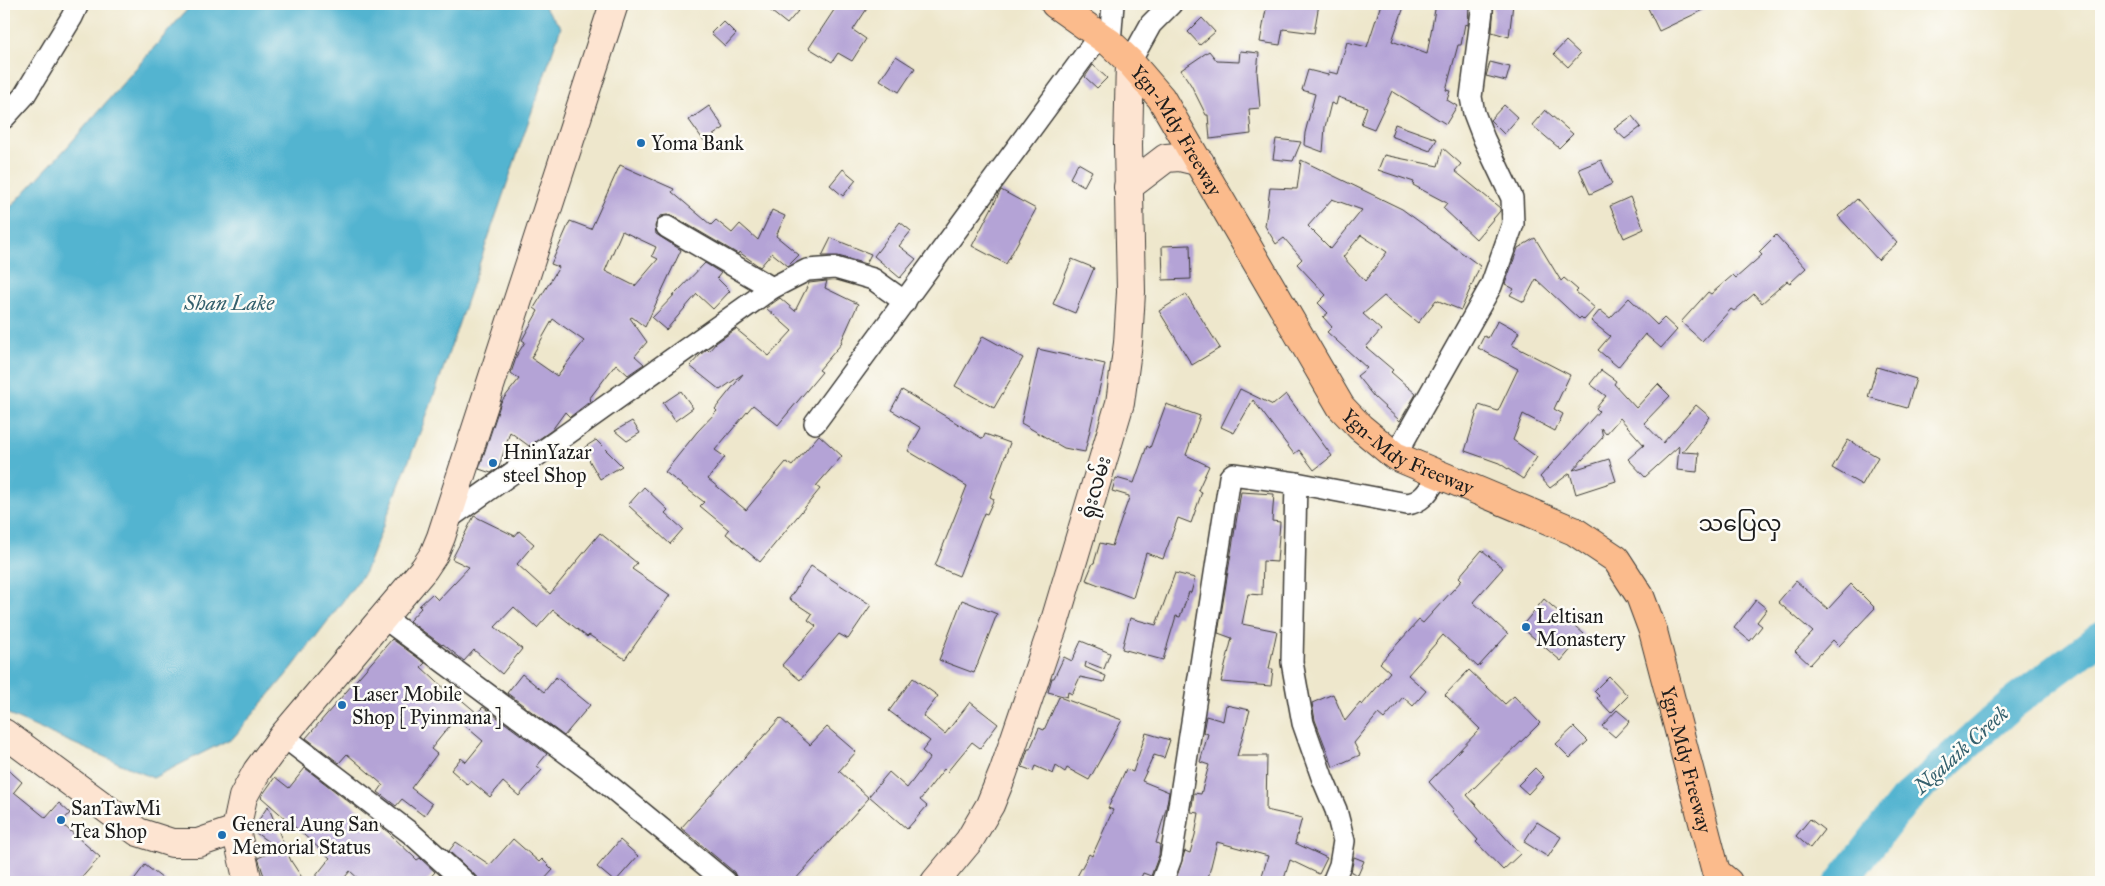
<svg xmlns="http://www.w3.org/2000/svg" width="2105" height="886" font-family="'IM FELL Great Primer','Noto Sans Myanmar',serif">
<style>
.water{fill:#52b4d0;stroke:#376876}
.lines{fill:none;stroke-linecap:round;stroke-linejoin:round}
.river{stroke:#52b4d0;stroke-width:32}
.building{fill:#b4a3d6;fill-rule:evenodd}
.street-casing{stroke:#3c3a36;stroke-width:24}
.secondary-casing{stroke:#3c3a36;stroke-width:30}
.primary-casing{stroke:#3c3a36;stroke-width:30}
.street{stroke:#fff;stroke-width:21}
.secondary{stroke:#fde4d1;stroke-width:28}
.primary{stroke:#fbbb8c;stroke-width:28}
.poi-dot{fill:#1f6fb2;stroke:#fdfcf7;stroke-width:2}
.labels{text-anchor:middle;dominant-baseline:central;stroke-width:5;stroke-linejoin:round;paint-order:stroke}
.street-label{font-size:20px;fill:#1c1c1c;stroke:#fdfcf7}
.poi-label{font-size:20px;fill:#1c1c1c;stroke:#fdfcf7;text-anchor:start}
.water-label{font-size:21px;font-style:italic;fill:#34606d;stroke:#fdfcf7}
.quarter-label{font-size:22px;fill:#1c1c1c;stroke:#fdfcf7}
</style>
<rect width="100%" height="100%" fill="#fdfcf7"/>
<filter id="ink" filterUnits="userSpaceOnUse"><feTurbulence type="fractalNoise" baseFrequency=".02" numOctaves="2"/><feDisplacementMap in="SourceGraphic" scale="10" xChannelSelector="R" yChannelSelector="G"/><feConvolveMatrix kernelMatrix="1 2 1 2 8 2 1 2 1" color-interpolation-filters="sRGB"/></filter>
<filter id="wash" filterUnits="userSpaceOnUse"><feTurbulence type="fractalNoise" baseFrequency=".0096" numOctaves="4" result="noise"/><feDisplacementMap in="SourceGraphic" scale="20" xChannelSelector="R" yChannelSelector="G"/><feGaussianBlur stdDeviation="1.12" result="paint"/><feColorMatrix in="noise" values="0 0 0 0 0 0 0 0 0 0 0 0 0 0 0 0 0 1.4 0 .05"/><feComposite in="paint" operator="in"/></filter>
<g filter="url(#wash)">
<rect width="100%" height="100%" fill="#eee7cc"/>
<!-- water -->
<polygon class="water" points="192,4 542,4 561,27 430,407 365,572 292,668 234,737 153,778 13,717 4,710 4,214 68,146"/>
<g class="lines">
<!-- river -->
<polyline class="river" points="1841,882 1904,801 2012,704 2101,637"/>
</g>
<g id="blocks">
<!-- building -->
<g class="building">
<polygon points="762,4 789,4 798,11 787,24"/>
<polygon points="838,4 870,4 853,30 866,39 852,61 838,53 832,62 809,48"/>
<polygon points="1267,4 1319,4 1314,33 1283,29 1280,45 1260,42"/>
<polygon points="1381,4 1405,4 1392,41 1427,54 1436,4 1469,4 1468,25 1465,24 1461,45 1458,45 1446,90 1450,91 1447,100 1457,106 1446,124 1392,91 1374,129 1361,124 1367,107 1338,97 1336,105 1331,103 1325,127 1323,152 1304,145 1305,133 1315,94 1302,90 1308,70 1328,75 1329,72 1338,74 1347,42 1367,47"/>
<polygon points="1494,4 1513,4 1509,37 1492,32"/>
<polygon points="1646,4 1716,4 1659,31"/>
<polygon points="1202,18 1215,32 1200,45 1188,32"/>
<polygon points="723,21 736,34 725,46 711,33"/>
<polygon points="1566,41 1580,54 1568,67 1554,54"/>
<polygon points="1209,51 1217,61 1239,62 1240,51 1259,53 1257,72 1260,108 1249,109 1251,134 1210,139 1208,115 1206,115 1191,85 1181,70"/>
<polygon points="896,56 915,68 899,92 880,80"/>
<polygon points="1490,62 1510,67 1506,81 1486,76"/>
<polygon points="1093,65 1107,78 1097,88 1085,77"/>
<polygon points="1504,105 1518,118 1504,134 1490,120"/>
<polygon points="709,106 724,128 704,141 689,120"/>
<polygon points="1545,110 1573,134 1559,148 1532,125"/>
<polygon points="1632,116 1641,127 1625,139 1614,129"/>
<polygon points="1395,124 1437,139 1430,151 1391,136"/>
<polygon points="1276,139 1301,142 1293,161 1273,159"/>
<polygon points="1443,148 1461,164 1455,171 1500,208 1500,211 1476,239 1443,208 1447,203 1413,185 1414,182 1378,170 1384,155 1438,166"/>
<path d="M 1301,160 L 1402,209 L 1480,266 L 1461,310 L 1436,300 L 1418,323 L 1384,296 L 1363,314 L 1381,330 L 1366,347 L 1393,370 L 1391,372 L 1416,394 L 1400,421 L 1374,397 L 1357,376 L 1367,368 L 1327,332 L 1332,327 L 1323,317 L 1328,313 L 1318,303 L 1326,295 L 1297,264 L 1302,259 L 1284,238 L 1276,244 L 1265,226 L 1270,188 L 1297,189 ZM 1332,199 L 1362,210 L 1331,249 L 1308,226 ZM 1361,235 L 1387,252 L 1365,281 L 1343,257 Z"/>
<polygon points="1601,160 1612,184 1590,194 1579,169"/>
<polygon points="1078,163 1092,171 1084,186 1070,178"/>
<path d="M 620,165 L 674,189 L 672,192 L 711,225 L 716,220 L 732,233 L 740,224 L 758,240 L 772,210 L 785,216 L 776,236 L 799,255 L 788,266 L 772,253 L 760,267 L 739,252 L 738,254 L 673,216 L 667,215 L 660,216 L 655,226 L 656,234 L 681,250 L 645,327 L 632,317 L 630,318 L 647,342 L 635,356 L 644,364 L 628,375 L 616,364 L 589,399 L 591,401 L 588,403 L 570,417 L 565,412 L 552,430 L 529,446 L 510,432 L 499,467 L 491,473 L 479,469 L 501,402 L 519,379 L 511,373 L 517,355 L 525,342 L 522,340 L 538,311 L 534,308 L 559,267 L 551,264 L 570,221 L 591,229 ZM 622,231 L 656,247 L 652,256 L 658,259 L 635,286 L 605,271 ZM 553,319 L 584,341 L 557,376 L 531,358 Z"/>
<polygon points="843,169 856,180 843,196 830,185"/>
<polygon points="1001,190 1036,209 1006,264 972,246"/>
<polygon points="1630,197 1644,229 1624,238 1610,206"/>
<polygon points="1857,199 1897,243 1878,260 1838,216"/>
<polygon points="900,222 911,231 899,246 916,259 900,278 874,256"/>
<polygon points="1776,235 1806,268 1790,283 1787,281 1762,303 1754,294 1734,311 1731,309 1702,341 1681,322 1708,292 1711,294 1733,275 1736,278 1762,255 1759,252"/>
<polygon points="831,238 871,254 866,264 838,256 822,256"/>
<polygon points="1535,238 1561,281 1564,278 1578,290 1576,292 1595,308 1584,320 1581,317 1579,319 1536,279 1524,302 1510,295 1514,289 1505,284 1518,248"/>
<polygon points="1190,245 1191,279 1163,280 1162,246"/>
<polygon points="1072,259 1094,268 1075,313 1053,304"/>
<polygon points="705,263 721,273 717,278 730,291 713,309 697,294 666,330 652,318"/>
<polygon points="827,281 825,288 858,304 841,342 842,343 819,370 822,372 778,425 753,405 715,450 725,457 708,479 746,510 786,462 792,466 819,435 842,456 816,486 820,489 760,562 726,534 729,530 700,506 704,502 665,472 697,432 717,411 715,409 743,374 720,390 690,366 700,355 707,349 709,351 716,343 736,329 769,356 792,331 766,308 780,298 795,311 809,283"/>
<polygon points="1186,294 1220,348 1192,365 1159,311"/>
<polygon points="1629,298 1657,325 1664,318 1677,330 1661,348 1645,334 1618,367 1598,350 1610,336 1591,321 1600,310 1610,318"/>
<polygon points="1498,320 1519,332 1512,345 1570,375 1554,409 1563,414 1555,431 1523,414 1513,440 1537,457 1523,479 1499,463 1465,451 1479,405 1498,411 1518,369 1478,348 1484,336 1488,338"/>
<polygon points="983,336 1023,358 994,408 955,386"/>
<polygon points="1038,349 1105,364 1085,452 1064,448 1021,423"/>
<polygon points="1877,367 1916,379 1907,408 1868,397"/>
<polygon points="1601,370 1616,381 1614,384 1636,408 1658,384 1670,396 1644,423 1663,443 1696,405 1710,417 1682,452 1699,453 1697,472 1677,470 1679,446 1645,477 1628,459 1644,445 1620,418 1606,434 1601,428 1603,437 1573,470 1609,459 1616,481 1576,494 1570,473 1550,488 1540,477 1599,411 1596,408 1606,396 1590,384"/>
<polygon points="1240,389 1273,405 1286,394 1332,456 1314,470 1299,450 1294,454 1253,400 1234,433 1221,427"/>
<polygon points="902,390 983,439 985,434 1010,443 990,497 994,499 987,514 984,513 959,576 935,566 967,486 908,451 921,428 891,410"/>
<polygon points="681,391 693,408 675,421 663,403"/>
<polygon points="1166,404 1200,416 1186,455 1209,466 1198,490 1202,492 1191,523 1178,518 1163,559 1146,553 1133,598 1086,580 1093,563 1094,563 1100,543 1112,546 1129,498 1129,496 1112,491 1116,478 1134,483 1147,446 1150,448"/>
<polygon points="632,421 640,433 627,441 615,431"/>
<polygon points="596,440 622,466 600,479 585,453 585,447"/>
<polygon points="1848,440 1878,457 1862,485 1832,468"/>
<polygon points="644,487 668,510 665,513 683,529 670,544 628,505"/>
<polygon points="1241,492 1274,494 1272,521 1280,522 1277,562 1263,561 1262,595 1248,594 1242,624 1277,631 1269,669 1273,669 1271,686 1221,682 1232,638 1218,633"/>
<polygon points="474,516 515,536 519,531 534,544 517,564 550,594 600,533 637,563 632,569 670,595 625,659 589,635 587,637 553,610 537,628 514,607 495,627 522,649 502,674 474,650 464,661 443,644 442,645 409,621 421,608 419,606 432,594 438,600 469,567 452,559"/>
<polygon points="1482,550 1503,568 1473,602 1508,634 1478,667 1443,635 1408,675 1426,691 1413,706 1403,697 1384,719 1378,714 1354,743 1360,755 1333,767 1315,720 1312,703 1333,694 1345,721 1360,703 1362,705 1390,672 1380,663 1419,620 1423,623 1462,580 1459,577"/>
<polygon points="811,566 871,605 848,639 839,634 800,680 782,665 816,626 808,620 812,614 789,599"/>
<polygon points="1175,573 1195,578 1191,593 1189,592 1180,617 1176,616 1163,660 1122,649 1130,618 1156,625"/>
<polygon points="1796,581 1828,609 1851,584 1875,608 1839,646 1833,640 1810,665 1795,651 1813,632 1778,602"/>
<polygon points="1544,599 1584,634 1561,661 1521,627"/>
<polygon points="962,600 997,614 974,673 939,660"/>
<polygon points="1756,600 1767,609 1757,622 1762,626 1750,641 1734,628"/>
<polygon points="392,639 425,663 421,667 449,693 451,691 477,713 483,707 547,754 537,766 542,770 519,796 503,782 490,797 471,781 468,785 451,770 461,758 466,762 483,741 456,718 431,749 437,754 411,788 432,804 424,816 402,799 396,806 378,792 383,785 347,754 339,763 306,738"/>
<polygon points="1081,641 1110,653 1104,669 1086,662 1085,667 1106,676 1104,682 1080,677 1072,694 1068,692 1067,697 1048,692 1052,678 1054,678 1064,657 1072,661"/>
<polygon points="1469,670 1505,704 1514,696 1540,723 1467,795 1520,854 1503,870 1476,842 1478,840 1452,811 1454,810 1429,782 1480,729 1445,695"/>
<polygon points="522,674 544,692 556,677 590,705 564,736 507,693"/>
<polygon points="1609,676 1628,696 1611,713 1597,698 1599,696 1594,691"/>
<polygon points="913,678 938,696 923,716 945,734 970,702 998,724 980,748 972,742 947,772 944,769 920,800 927,806 907,829 869,796 889,772 907,788 930,758 922,751 930,741 889,711"/>
<polygon points="1059,697 1122,720 1089,780 1067,768 1065,772 1056,766 1053,774 1035,766 1033,771 1022,767 1028,749 1030,749 1039,728 1044,730"/>
<polygon points="1226,705 1250,710 1237,756 1267,756 1266,810 1302,818 1295,843 1327,858 1319,874 1290,860 1283,882 1260,882 1268,856 1217,842 1207,882 1175,882 1185,851 1190,853 1195,835 1199,813 1191,812 1194,793 1201,794 1209,765 1200,762 1208,734 1203,732 1206,716 1223,721"/>
<polygon points="1617,710 1630,721 1615,737 1602,726"/>
<polygon points="780,718 810,745 827,727 856,752 839,771 869,798 793,882 738,882 734,872 681,828"/>
<polygon points="1574,727 1588,741 1570,758 1556,744"/>
<polygon points="1146,733 1170,740 1164,758 1154,755 1142,781 1169,792 1166,809 1156,843 1160,844 1159,855 1151,876 1143,873 1139,882 1074,882 1089,854 1092,856 1113,810 1108,808 1126,769 1133,772"/>
<polygon points="4,766 22,782 14,792 46,818 59,803 70,813 61,823 100,857 78,882 4,882"/>
<polygon points="305,768 388,832 417,860 420,858 435,872 426,882 362,882 350,871 341,882 311,882 330,858 261,797 275,777 289,788"/>
<polygon points="1535,768 1544,777 1528,794 1518,785"/>
<polygon points="268,806 291,861 305,882 266,882 258,858 278,849 252,830"/>
<polygon points="1810,819 1824,830 1810,848 1796,836"/>
<polygon points="1537,822 1561,837 1548,857 1524,842"/>
<polygon points="513,839 539,862 542,859 553,870 542,882 482,882 449,851 456,842 490,865"/>
<polygon points="620,840 638,856 615,882 597,867"/>
<polygon points="1354,857 1364,861 1358,875 1351,872"/>
<polygon points="145,865 167,882 132,882"/>
</g>
</g>
</g>
<g filter="url(#ink)">
<use href="#blocks" fill-opacity="0" stroke="#3c3a36" stroke-width="1"/>
<g class="lines">
<defs>
<g id="street">
<polyline points="1110,43 1113,4"/>
<polyline points="1130,62 1151,24 1171,4"/>
<polyline points="4,118 24,96 72,17 78,4"/>
<polyline points="667,227 772,288"/>
<polyline points="815,423 1099,36"/>
<polyline points="1395,456 1491,286 1513,224 1512,198 1484,139 1474,113 1471,97 1482,11 1481,4"/>
<polyline points="1296,483 1292,662 1303,723 1322,777 1336,810 1344,841 1340,865 1333,882"/>
<polyline points="449,518 772,288 807,270 835,268 873,279 905,302"/>
<polyline points="383,617 595,774 726,882"/>
<polyline points="283,736 413,835 465,882"/>
<path d="M 1162,882 L 1171,858 L 1230,477 L 1233,474 L 1296,483 L 1407,504 C 1424,502 1430,488 1439,475"/>
</g>
<g id="secondary">
<polyline points="1128,187 1166,158 1179,157 1200,162"/>
<polyline points="4,733 138,832 172,843 198,843 236,830"/>
<polyline points="248,882 236,830 243,797 257,771 283,736 424,569 434,554 441,537 614,4"/>
<polyline points="935,882 969,841 990,805 1003,773 1054,624 1120,403 1128,343 1131,292 1128,145 1130,62"/>
</g>
<g id="primary">
<path id="s1" d="M 1055,4 L 1110,43 L 1130,62 L 1161,98 L 1341,407 L 1360,427 L 1395,456 L 1574,531 L 1616,559 L 1640,596 L 1653,631 L 1716,872 L 1728,882"/>
</g>
</defs>
<!-- street casing -->
<use href="#street" class="street-casing"/>
<!-- secondary casing -->
<use href="#secondary" class="secondary-casing"/>
<!-- primary casing -->
<use href="#primary" class="primary-casing"/>
<!-- street -->
<use href="#street" class="street"/>
<!-- secondary -->
<use href="#secondary" class="secondary"/>
<!-- primary -->
<use href="#primary" class="primary"/>
</g>
</g>
<!-- markers -->
<g class="poi-dot">
<circle cx="641" cy="143" r="5"/>
<circle cx="493" cy="463" r="5"/>
<circle cx="1526" cy="627" r="5"/>
<circle cx="342" cy="705" r="5"/>
<circle cx="61" cy="820" r="5"/>
<circle cx="222" cy="835" r="5"/>
</g>
<g class="labels">
<!-- street labels -->
<g class="street-label">
<text stroke="none"><textPath href="#s1" startOffset="178">Ygn-Mdy Freeway</textPath></text>
<text stroke="none"><textPath href="#s1" startOffset="582">Ygn-Mdy Freeway</textPath></text>
<text transform="translate(1095 487) rotate(-73)">ရုံးလမ်း</text>
<text stroke="none"><textPath href="#s1" startOffset="1032">Ygn-Mdy Freeway</textPath></text>
</g>
<!-- poi labels -->
<g class="poi-label">
<text x="651" y="143">Yoma Bank</text>
<text x="503" y="452">HninYazar<tspan x="503" dy="23">steel Shop</tspan></text>
<text x="1536" y="616">Leltisan<tspan x="1536" dy="23">Monastery</tspan></text>
<text x="352" y="694">Laser Mobile<tspan x="352" dy="23">Shop [ Pyinmana ]</tspan></text>
<text x="71" y="808">SanTawMi<tspan x="71" dy="23">Tea Shop</tspan></text>
<text x="232" y="824">General Aung San<tspan x="232" dy="23">Memorial Status</tspan></text>
</g>
<!-- water labels -->
<g class="water-label">
<text x="229" y="303">Shan Lake</text>
<text transform="translate(1961 750) rotate(-42)">Ngalaik Creek</text>
</g>
<!-- quarter labels -->
<g class="quarter-label">
<text x="1740" y="523">သပြေလှ</text>
</g>
</g>
<!-- margin -->
<rect width="2105" height="886" fill="none" stroke="#fdfcf7" stroke-width="20"/>
</svg>
